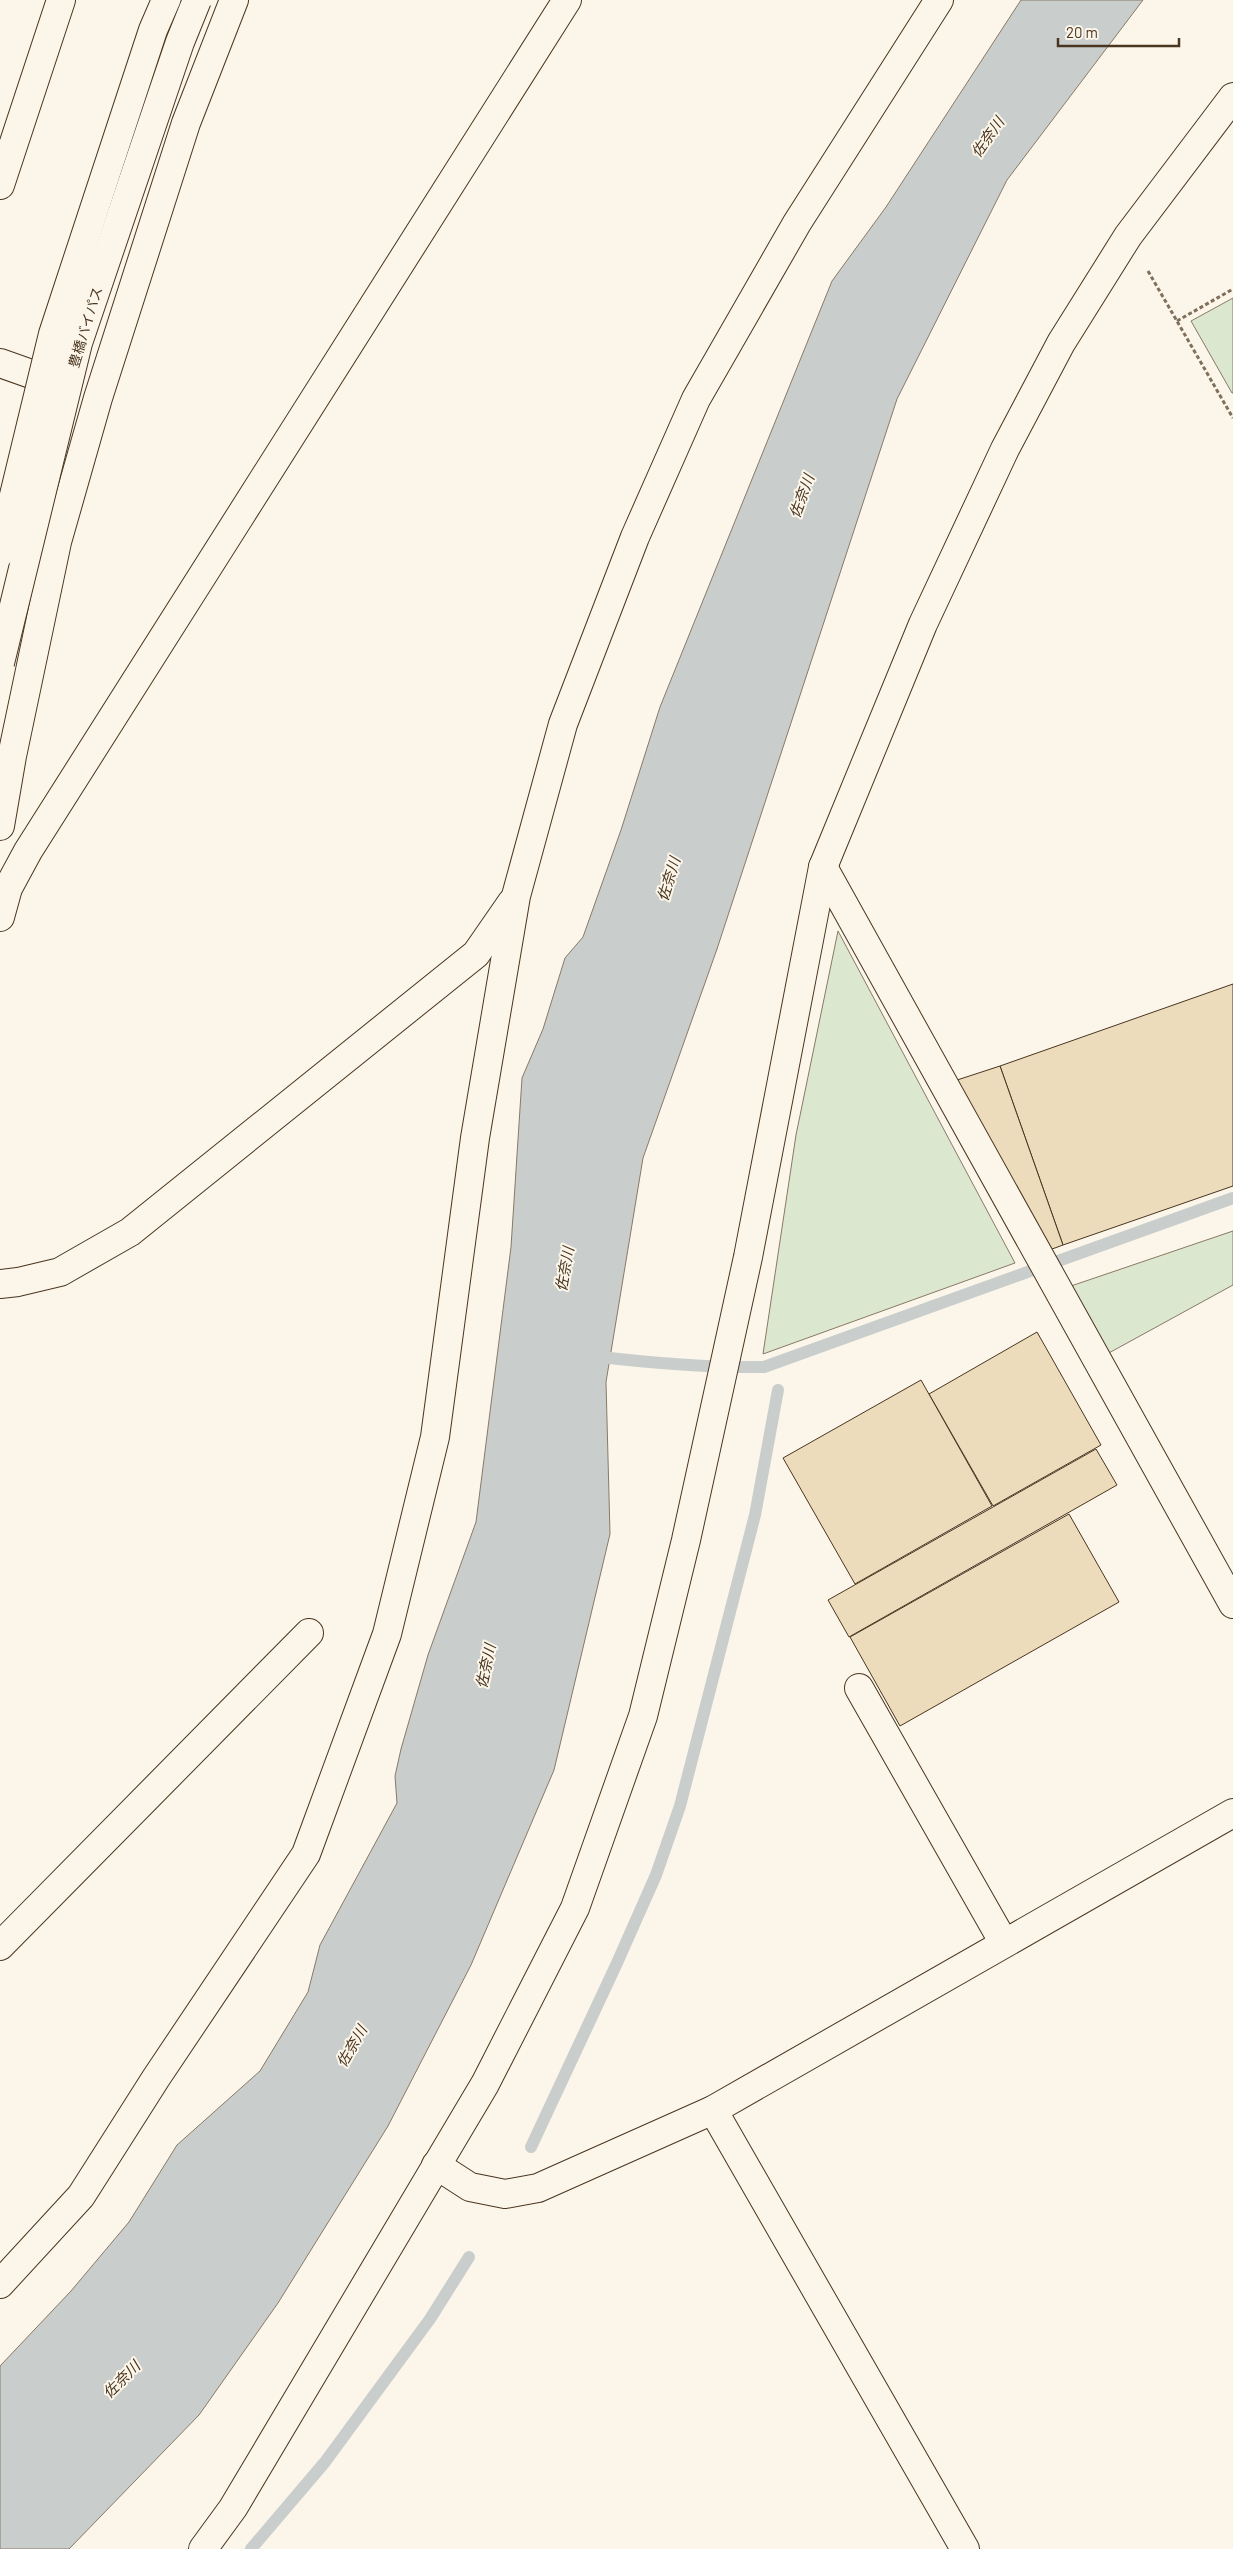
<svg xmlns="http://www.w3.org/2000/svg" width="1233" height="2549" font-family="Barlow,'Noto Sans JP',sans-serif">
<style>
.green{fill:#dce7d0;stroke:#887966}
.water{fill:#c9cecd;stroke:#887966}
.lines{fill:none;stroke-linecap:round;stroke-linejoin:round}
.stream{stroke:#c9cecd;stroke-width:12}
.building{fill:#ecdcbc;stroke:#4a3520}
.street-casing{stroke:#4a3520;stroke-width:30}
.path{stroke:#7f6f5c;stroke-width:3;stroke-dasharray:4 2.5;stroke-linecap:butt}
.street{stroke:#fbf6e9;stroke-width:28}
.highway-bridge-casing{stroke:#4a3520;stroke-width:30;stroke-linecap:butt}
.highway-bridge{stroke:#fbf6e9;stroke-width:28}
.labels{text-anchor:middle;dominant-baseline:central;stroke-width:4;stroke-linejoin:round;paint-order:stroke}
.street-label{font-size:14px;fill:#4a3520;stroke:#fbf6e9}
.water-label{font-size:15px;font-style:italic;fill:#4a3520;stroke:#fbf6e9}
</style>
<rect width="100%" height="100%" fill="#fbf6e9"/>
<!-- green -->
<g class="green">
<polygon points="1233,298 1233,393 1232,393 1191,321"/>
<polygon points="838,931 1015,1263 763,1354 796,1135"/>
<polygon points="1233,1231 1233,1285 1107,1354 1071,1286"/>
</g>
<!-- water -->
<polygon class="water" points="1021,0 1143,0 1007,180 897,399 717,949 643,1158 606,1382 610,1534 554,1770 471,1965 388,2126 278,2303 199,2415 69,2549 0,2549 0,2366 71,2291 129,2222 177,2145 260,2071 308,1992 320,1945 397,1803 395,1776 401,1749 428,1655 476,1522 511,1247 522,1078 543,1029 565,958 583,937 621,830 660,707 832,281 886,207"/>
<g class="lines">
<!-- stream -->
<g class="stream">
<path d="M 593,1356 C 650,1363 707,1368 764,1367 L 1233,1198"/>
<polyline points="531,2147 617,1963 656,1875 680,1806 755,1515 778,1390"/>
<polyline points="251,2549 325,2462 430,2319 469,2257"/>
</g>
</g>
<!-- building -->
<g class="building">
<polygon points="1233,984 1233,1186 1063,1245 1000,1066"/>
<polygon points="1000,1066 1063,1245 1044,1252 951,1082"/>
<polygon points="1037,1332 1101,1445 993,1506 929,1394"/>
<polygon points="921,1380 992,1506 855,1584 783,1458"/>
<polygon points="1096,1449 1117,1485 849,1637 828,1600"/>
<polygon points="1069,1514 1119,1602 900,1726 850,1637"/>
</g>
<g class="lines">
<defs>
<g id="street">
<polyline points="0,185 61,0"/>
<polyline points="0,363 65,386"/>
<polyline points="0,826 12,756 57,542 98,398 186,123 234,0"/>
<polyline points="823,867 1233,1604"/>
<polyline points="0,917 8,888 28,851 567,0"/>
<polyline points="0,1284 18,1282 60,1272 130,1232 476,954 512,902"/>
<polyline points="859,1688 1004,1943"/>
<polyline points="0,1946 309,1633"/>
<polyline points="713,2110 965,2549"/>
<polyline points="436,2165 470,2187 505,2194 538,2188 713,2110 1233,1813"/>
<polyline points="0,2284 81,2196 156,2078 306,1854 387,1634 435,1437 475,1138 516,896 563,724 635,537 696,399 797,223 939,0"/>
<polyline points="203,2549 233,2508 485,2084 575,1908 643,1716 686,1540 748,1257 823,867 923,624 1005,449 1061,343 1128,236 1233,97"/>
</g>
</defs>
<!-- street casing -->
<use href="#street" class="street-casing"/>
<!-- path -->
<g class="path">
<polyline points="1148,271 1233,418"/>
<polyline points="1177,321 1233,289"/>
</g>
<!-- street -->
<use href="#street" class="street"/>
<defs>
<g id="highway-bridge">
<polyline points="0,553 53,334 153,30 166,0"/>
<polyline points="0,663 78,343 180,42 197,0"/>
</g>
</defs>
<!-- highway-bridge casing -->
<use href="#highway-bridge" class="highway-bridge-casing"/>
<!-- highway-bridge -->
<use href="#highway-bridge" class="highway-bridge"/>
</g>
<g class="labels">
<!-- street labels -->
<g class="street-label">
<text transform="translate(85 327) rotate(-73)">豊橋バイパス</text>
</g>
<!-- water labels -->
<g class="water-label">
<text transform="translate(987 137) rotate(-55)">佐奈川</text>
<text transform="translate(801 496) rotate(-70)">佐奈川</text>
<text transform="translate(668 879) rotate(-73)">佐奈川</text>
<text transform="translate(564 1269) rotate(-80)">佐奈川</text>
<text transform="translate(485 1666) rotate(-78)">佐奈川</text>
<text transform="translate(351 2046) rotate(-60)">佐奈川</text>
<text transform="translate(121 2379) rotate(-45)">佐奈川</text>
</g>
</g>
<!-- scale -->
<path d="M1058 38v8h121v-8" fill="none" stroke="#4a3520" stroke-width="2.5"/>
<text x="1066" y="38" font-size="15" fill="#4a3520" stroke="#fbf6e9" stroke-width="4" paint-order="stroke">20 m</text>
</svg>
